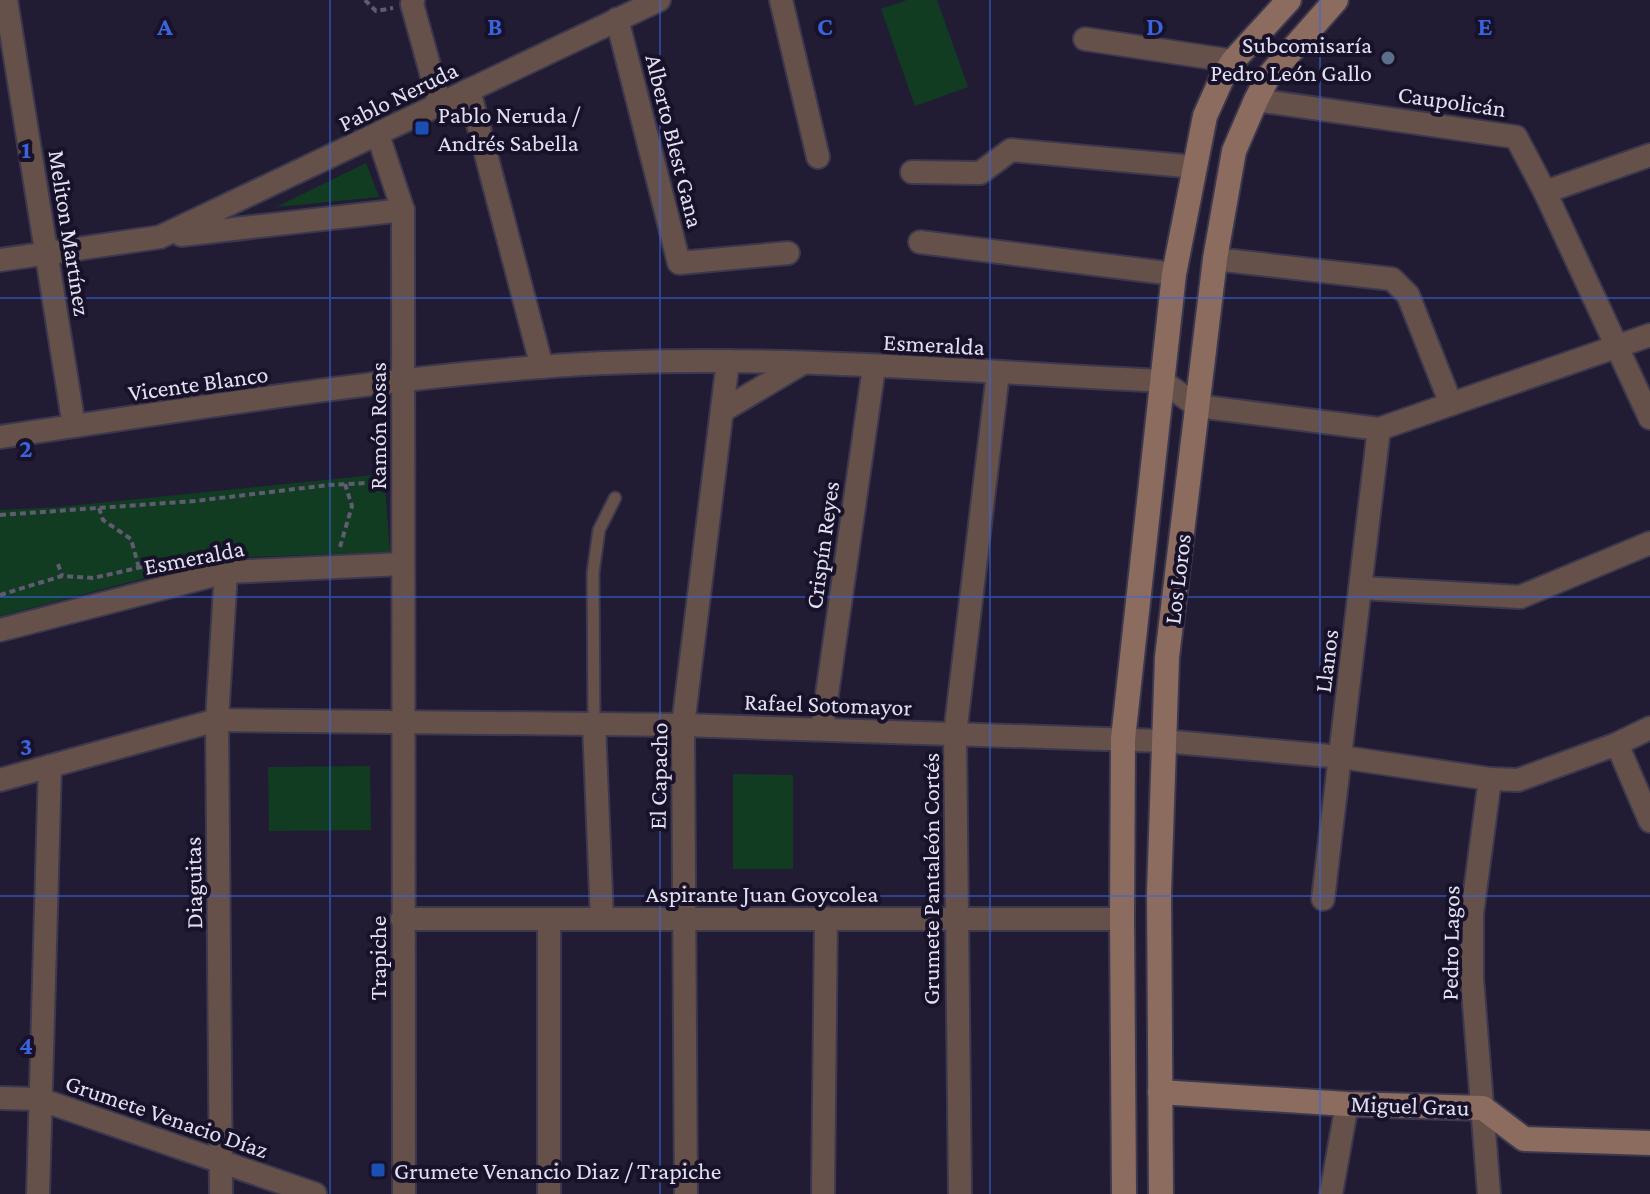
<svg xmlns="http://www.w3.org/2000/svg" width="1650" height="1194" font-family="'Crimson Pro',serif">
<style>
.green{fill:#113c22}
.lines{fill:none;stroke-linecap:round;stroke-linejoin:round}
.lane-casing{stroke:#3c384e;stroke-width:15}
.street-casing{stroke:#3c384e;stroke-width:26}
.secondary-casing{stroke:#3c384e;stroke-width:28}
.path{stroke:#5f5b71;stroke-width:4;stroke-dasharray:6 4;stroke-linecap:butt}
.lane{stroke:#655149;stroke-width:11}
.street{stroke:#655149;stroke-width:22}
.secondary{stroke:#8d6c60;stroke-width:24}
.grid{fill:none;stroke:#3b64dc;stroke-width:2;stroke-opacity:0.55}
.service-dot{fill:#5c6f8a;stroke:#17122a;stroke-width:3}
.transit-dot{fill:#1a4fb4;stroke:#17122a;stroke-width:3}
.labels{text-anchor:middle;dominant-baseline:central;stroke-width:8;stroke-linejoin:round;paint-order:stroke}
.poi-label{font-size:24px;fill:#e3e1f1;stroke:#17122a;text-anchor:start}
.street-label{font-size:24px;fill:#e3e1f1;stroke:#17122a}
.grid-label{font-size:26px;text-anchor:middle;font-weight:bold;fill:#3b64dc;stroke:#17122a;stroke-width:8;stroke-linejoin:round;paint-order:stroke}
</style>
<rect width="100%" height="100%" fill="#211c34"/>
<!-- green -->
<g class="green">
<polygon points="907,0 937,0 968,87 915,106 881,9"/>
<polygon points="366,163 379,197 276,207"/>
<polygon points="384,474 390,552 222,558 0,616 0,510 59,507"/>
<polygon points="370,766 371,830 269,831 268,767"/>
<polygon points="733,774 793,775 793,869 733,869"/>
</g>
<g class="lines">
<defs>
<polyline id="lane" points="594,724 593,573 599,530 615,498"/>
<g id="street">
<polyline points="6,0 74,426"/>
<polyline points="413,0 412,4 440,105"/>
<polyline points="781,0 818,157"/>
<polyline points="617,19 679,263 788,253"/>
<polyline points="1085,39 1233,61"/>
<polyline points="469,90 542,367"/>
<polyline points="1256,100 1516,137 1545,192 1650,155"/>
<polyline points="378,135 403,210 404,1194"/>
<polyline points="912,172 980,173 1011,150 1196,167"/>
<polyline points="1545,192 1650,418"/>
<polyline points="181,235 403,210"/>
<polyline points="920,242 1174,274"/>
<polyline points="1215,259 1392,279 1408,295 1451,404"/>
<polyline points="0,260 160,237 659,0"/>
<polyline points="722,411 801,364"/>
<path d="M 0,437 C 179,411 359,381 540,367 C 746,351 956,371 1162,381 L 1197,406 L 1379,429 L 1650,335"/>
<polyline points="1361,588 1520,597 1650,543"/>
<polyline points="0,630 226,572 403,564"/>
<polyline points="594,724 602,919"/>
<polyline points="822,729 874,367"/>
<polyline points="1617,744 1650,821"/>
<polyline points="0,780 217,720 683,725 1163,741 1341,757 1490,779 1518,780 1617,744 1650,728"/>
<polyline points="1323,899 1379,429"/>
<polyline points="402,919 1122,919"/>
<polyline points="0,1098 39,1099 315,1194"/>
<polyline points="38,1194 50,766"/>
<polyline points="221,1194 217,720 226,572"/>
<polyline points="549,1194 549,919"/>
<polyline points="686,1194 683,725 728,361"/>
<polyline points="823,1194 826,918"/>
<polyline points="960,1194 955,734 998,373"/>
<polyline points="1331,1194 1347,1104"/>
<polyline points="1489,1194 1472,978 1472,914 1490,779"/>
</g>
<g id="secondary">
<polyline points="1160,1092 1347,1104 1483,1108 1524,1139 1650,1143"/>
<polyline points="1124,1194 1122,919 1123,739 1174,274 1205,116 1222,78 1233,61 1289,0"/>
<polyline points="1161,1194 1159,893 1167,657 1215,259 1234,151 1256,100 1268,77 1336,0"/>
</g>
</defs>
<!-- lane casing -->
<use href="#lane" class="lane-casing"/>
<!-- street casing -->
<use href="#street" class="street-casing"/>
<!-- secondary casing -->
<use href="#secondary" class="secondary-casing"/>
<!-- path -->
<g class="path">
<polyline points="365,0 376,11 393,8"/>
<polyline points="99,508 103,520 131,539 139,568"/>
<polyline points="0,515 195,501 329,485 385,482"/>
<polyline points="340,547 352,506 345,484"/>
<polyline points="58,564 62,576"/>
<polyline points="0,595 62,576 93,578 205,553"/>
</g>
<!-- lane -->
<use href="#lane" class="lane"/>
<!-- street -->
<use href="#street" class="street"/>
<!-- secondary -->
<use href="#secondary" class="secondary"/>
</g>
<!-- grid -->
<path class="grid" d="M 330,0 L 330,1194M 660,0 L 660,1194M 990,0 L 990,1194M 1320,0 L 1320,1194M 0,298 L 1650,298M 0,597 L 1650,597M 0,896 L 1650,896"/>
<!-- markers -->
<circle class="service-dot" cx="1388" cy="58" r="8"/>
<g class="transit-dot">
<rect x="414" y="120" width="16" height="16" rx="4"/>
<rect x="370" y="1162" width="16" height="16" rx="4"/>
</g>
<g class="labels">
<!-- poi labels -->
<g class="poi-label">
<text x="1372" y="44" text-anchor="end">Subcomisaría<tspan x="1372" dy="28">Pedro León Gallo</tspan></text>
<text x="438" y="114">Pablo Neruda /<tspan x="438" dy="28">Andrés Sabella</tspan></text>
<text x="394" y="1170">Grumete Venancio Diaz / Trapiche</text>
</g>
<!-- street labels -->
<g class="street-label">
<text transform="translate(398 96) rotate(-26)">Pablo Neruda</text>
<text transform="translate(1452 101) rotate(8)">Caupolicán</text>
<text transform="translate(675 141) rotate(76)">Alberto Blest Gana</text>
<text transform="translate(70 233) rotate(81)">Meliton Martínez</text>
<text transform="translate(934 344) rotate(3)">Esmeralda</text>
<text transform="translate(198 383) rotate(-8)">Vicente Blanco</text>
<text transform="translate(377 426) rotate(-90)">Ramón Rosas</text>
<text transform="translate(822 545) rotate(-82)">Crispín Reyes</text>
<text transform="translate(194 557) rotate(-11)">Esmeralda</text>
<text transform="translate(1177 579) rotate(-83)">Los Loros</text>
<text transform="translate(1326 661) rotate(-83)">Llanos</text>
<text transform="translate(828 704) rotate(2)">Rafael Sotomayor</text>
<text transform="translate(658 776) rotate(-89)">El Capacho</text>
<text transform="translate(930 879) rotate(-90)">Grumete Pantaleón Cortés</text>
<text transform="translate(193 883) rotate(-91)">Diaguitas</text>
<text x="762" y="893">Aspirante Juan Goycolea</text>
<text transform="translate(1450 943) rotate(-89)">Pedro Lagos</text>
<text transform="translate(377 958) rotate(-90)">Trapiche</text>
<text transform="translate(1410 1105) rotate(2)">Miguel Grau</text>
<text transform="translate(167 1116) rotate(19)">Grumete Venacio Díaz</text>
</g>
</g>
<g class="grid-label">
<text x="165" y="35">A</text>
<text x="495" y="35">B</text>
<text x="825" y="35">C</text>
<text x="1155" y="35">D</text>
<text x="1485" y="35">E</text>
<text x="26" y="158">1</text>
<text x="26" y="457">2</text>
<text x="26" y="755">3</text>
<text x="26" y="1054">4</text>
</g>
</svg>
